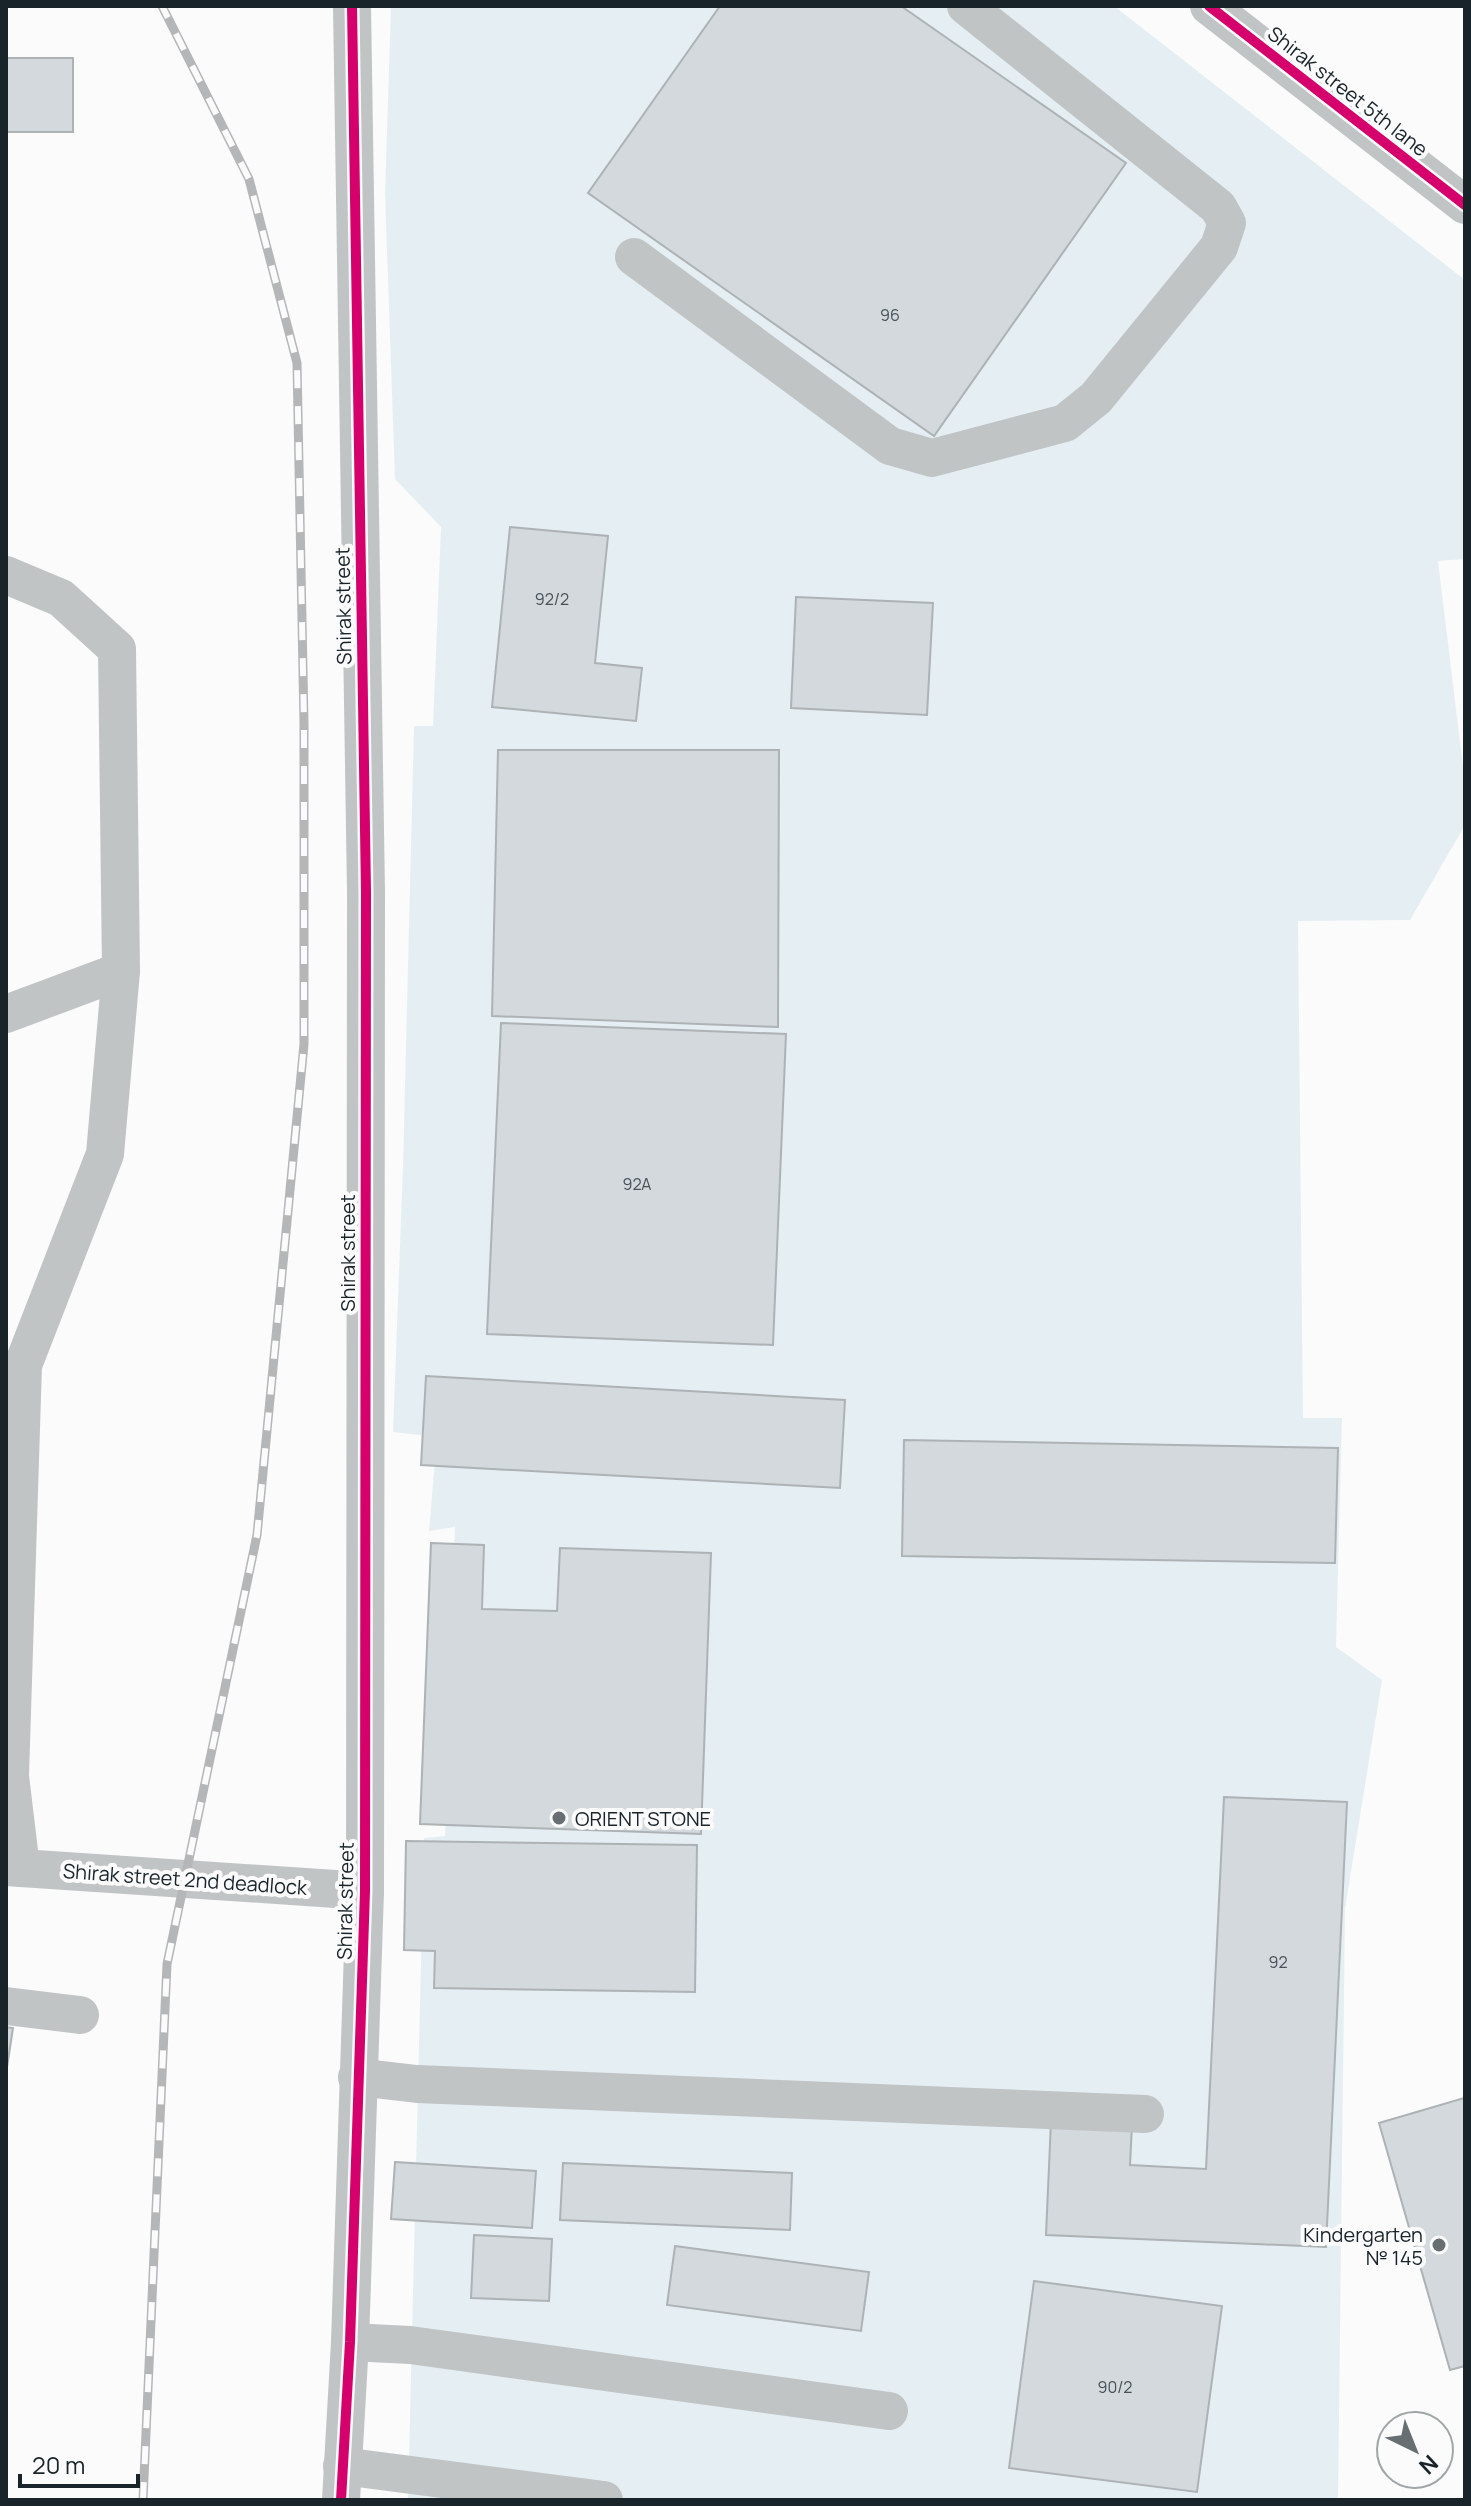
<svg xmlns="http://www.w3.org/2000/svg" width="1471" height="2506" font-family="Manrope,sans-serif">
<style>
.built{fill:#e5eff3}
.building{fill:#d3d9dc;stroke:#adb2b5;stroke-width:2}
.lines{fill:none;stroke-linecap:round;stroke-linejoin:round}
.minor{stroke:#c0c4c5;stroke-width:38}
.rail-casing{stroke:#b4b6b8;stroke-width:9}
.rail{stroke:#fbfbfb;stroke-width:6;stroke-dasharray:18;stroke-linecap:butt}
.cycleway-casing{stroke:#fbfbfb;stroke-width:15}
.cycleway{stroke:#d6006c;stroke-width:10}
.poi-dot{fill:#676f72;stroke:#fbfbfb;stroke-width:3}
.labels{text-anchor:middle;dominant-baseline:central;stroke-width:8;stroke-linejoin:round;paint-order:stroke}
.number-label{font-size:16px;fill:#475156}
.street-label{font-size:20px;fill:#182429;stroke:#fbfbfb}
.poi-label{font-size:20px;fill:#182429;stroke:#fbfbfb;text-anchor:start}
</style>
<rect width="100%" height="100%" fill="#fbfbfb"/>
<!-- built -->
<polygon class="built" points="391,6 1114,6 1465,280 1465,559 1438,561 1465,783 1465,825 1410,920 1298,921 1303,1418 1342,1418 1336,1647 1382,1680 1345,1909 1338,2500 408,2500 424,1838 445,1836 455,1527 429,1531 437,1437 393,1432 403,1166 414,726 433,726 441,527 395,479 385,194"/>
<!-- building -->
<g class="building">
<polygon points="720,6 901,6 1126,163 934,436 588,193"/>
<rect x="6" y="58" width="67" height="74"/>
<polygon points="510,527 608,536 595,663 642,668 636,721 492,707"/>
<polygon points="796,597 933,603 927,715 791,708"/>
<polygon points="498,750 779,750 778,1027 492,1016"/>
<polygon points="501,1023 786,1034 773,1345 487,1334"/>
<polygon points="426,1376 845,1400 840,1488 421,1465"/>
<polygon points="904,1440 1338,1448 1335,1563 902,1556"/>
<polygon points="431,1543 484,1545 482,1609 557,1611 560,1548 711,1553 701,1834 420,1824"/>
<polygon points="1224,1797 1347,1802 1326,2247 1046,2235 1051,2121 1132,2125 1130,2165 1206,2169"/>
<polygon points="406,1841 697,1845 695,1992 434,1988 435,1951 404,1950"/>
<polygon points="6,2027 13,2028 6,2074"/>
<polygon points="1464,2098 1465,2366 1450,2370 1379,2123"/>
<polygon points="395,2162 536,2171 532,2228 391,2219"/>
<polygon points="563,2163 792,2173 790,2230 560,2220"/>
<polygon points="474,2235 552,2239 549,2301 471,2298"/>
<polygon points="675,2246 869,2272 861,2331 667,2305"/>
<polygon points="1034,2281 1222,2306 1197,2492 1009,2468"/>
</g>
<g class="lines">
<!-- minor -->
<g class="minor">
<polyline points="1209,6 1465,205"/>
<polyline points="634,257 890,446 932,458 1065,423 1096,398 1219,247 1227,223 1218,207 966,6"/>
<polyline points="6,575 61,598 117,649 121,971 105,1154 23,1365 10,1776 21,1868"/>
<polyline points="6,1014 121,971"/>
<polyline points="6,1867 365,1891"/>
<polyline points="6,2006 80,2015"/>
<polyline points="357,2077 417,2084 1145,2114"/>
<polyline points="350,2342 410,2345 889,2411"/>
<polyline points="342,2466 604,2500"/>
<polyline points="341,2500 350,2342 365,1891 366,892 352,6"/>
</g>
<defs>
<polyline id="rail" points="143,2500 167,1964 257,1535 304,1044 304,723 297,363 249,179 162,6"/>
</defs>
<!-- rail casing -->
<use href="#rail" class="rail-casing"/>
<!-- rail -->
<use href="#rail" class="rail"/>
<defs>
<g id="cycleway">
<polyline points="1209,6 1465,205"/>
<polyline points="341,2500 350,2342 365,1891 366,892 352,6"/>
</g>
</defs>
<!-- cycleway casing -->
<use href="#cycleway" class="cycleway-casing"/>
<!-- cycleway -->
<use href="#cycleway" class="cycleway"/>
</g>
<!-- markers -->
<g class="poi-dot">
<circle cx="559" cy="1818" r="8"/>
<circle cx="1439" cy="2245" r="8"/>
</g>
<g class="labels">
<!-- number labels -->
<g class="number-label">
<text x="890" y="315">96</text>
<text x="552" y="599">92/2</text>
<text x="637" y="1184">92A</text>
<text x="1278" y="1962">92</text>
<text x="1115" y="2387">90/2</text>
</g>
<!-- street labels -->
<g class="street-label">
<text transform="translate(1348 91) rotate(38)">Shirak street 5th lane</text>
<text transform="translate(343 606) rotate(-91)">Shirak street</text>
<text transform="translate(347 1253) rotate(-90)">Shirak street</text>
<text transform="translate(185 1879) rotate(4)">Shirak street 2nd deadlock</text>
<text transform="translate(345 1901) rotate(-89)">Shirak street</text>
</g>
<!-- poi labels -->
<g class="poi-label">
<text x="575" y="1818">ORIENT STONE</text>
<text x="1423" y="2234" text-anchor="end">Kindergarten<tspan x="1423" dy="23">№ 145</tspan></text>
</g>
</g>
<!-- border -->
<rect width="1471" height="2506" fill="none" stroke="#182429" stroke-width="16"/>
<!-- north arrow -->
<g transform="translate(1415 2450) rotate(137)"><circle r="38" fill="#fbfbfb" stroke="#a0a5a7" stroke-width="2"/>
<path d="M0-6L14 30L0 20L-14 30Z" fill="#676f72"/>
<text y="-12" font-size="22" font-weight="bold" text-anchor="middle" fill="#182429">N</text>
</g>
<!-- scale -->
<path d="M20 2474v12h118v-12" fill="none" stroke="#182429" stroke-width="4"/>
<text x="32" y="2474" font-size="24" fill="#182429" stroke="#fbfbfb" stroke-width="6" paint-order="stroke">20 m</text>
</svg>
